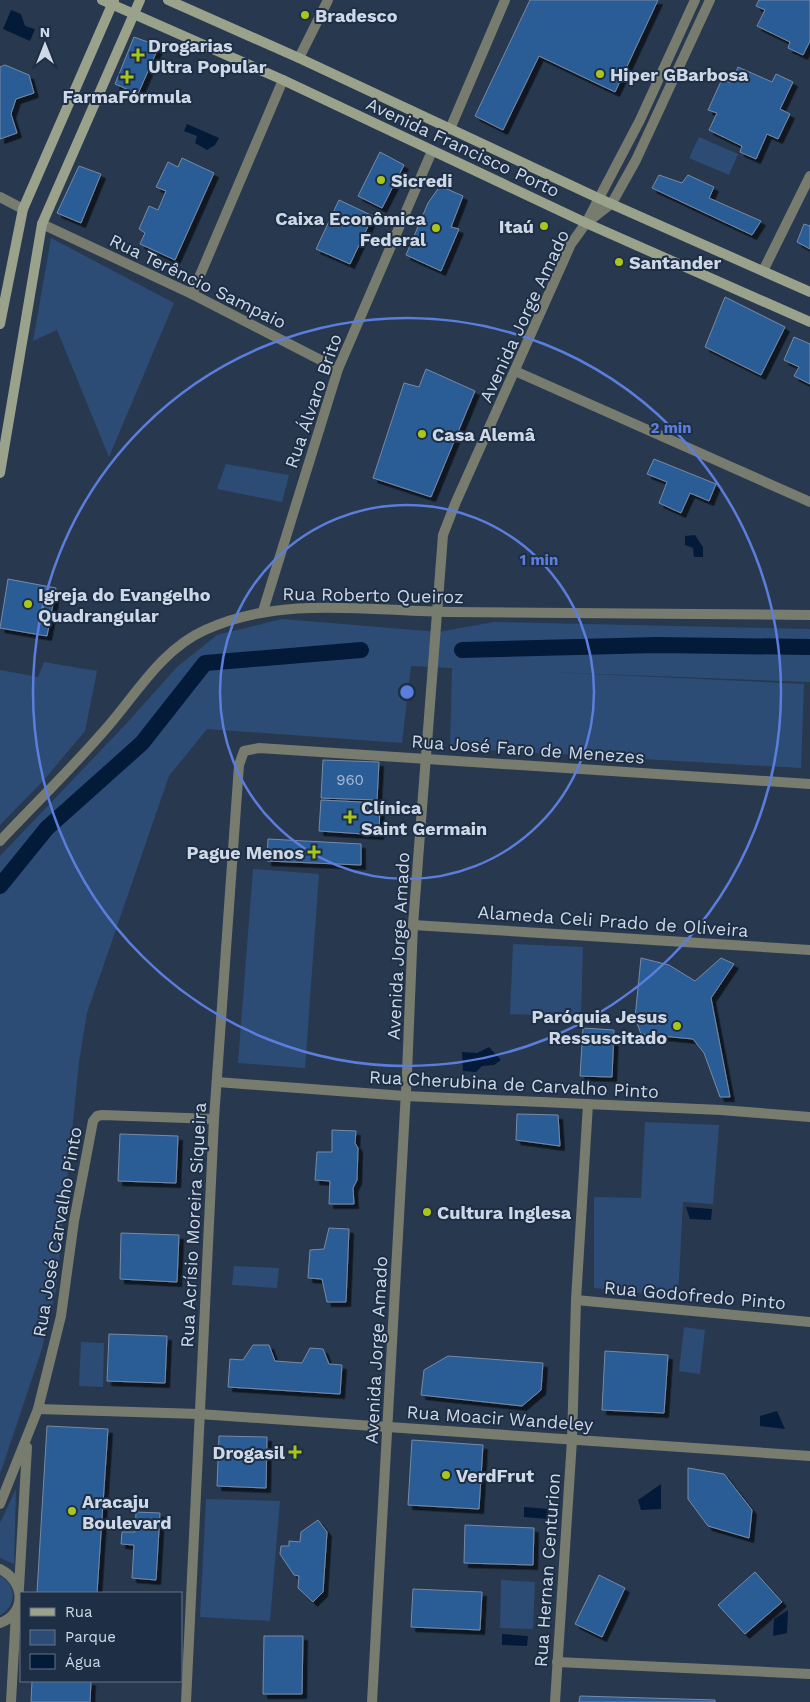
<svg xmlns="http://www.w3.org/2000/svg" width="810" height="1702" font-family="'Work Sans',sans-serif">
<style>
.green{fill:#2c4c76}
.water{fill:#031b39}
.lines{fill:none;stroke-linecap:round;stroke-linejoin:round}
.canal{stroke:#031b39;stroke-width:16}
.building{fill:#2b5b96;stroke:#768aa5;filter:url(#shadow)}
.minor{stroke:#787c6e;stroke-width:10}
.tertiary{stroke:#787c6e;stroke-width:10}
.secondary{stroke:#9ba28c;stroke-width:10}
.ring{fill:none;stroke:#5b7edd;stroke-width:2.5}
.poi-dot{fill:#a9c71a;stroke:#1e2f45;stroke-width:2}
.labels{text-anchor:middle;dominant-baseline:central;stroke-width:4;stroke-linejoin:round;paint-order:stroke}
.number-label{font-size:15px;fill:#a5b9d3}
.poi-label{font-size:18px;font-weight:bold;fill:#ced8e7;stroke:#1e2f45;text-anchor:start}
.street-label{font-size:18px;fill:#ced8e7;stroke:#1e2f45}
.centre{fill:#5b7edd;stroke:#1e2f45;stroke-width:2.5}
.ring-label{font-size:15px;text-anchor:middle;font-weight:bold;fill:#5b7edd;stroke:#1e2f45;stroke-width:4;stroke-linejoin:round;paint-order:stroke}
</style>
<defs>
<filter id="shadow"><feDropShadow dx="4.5" dy="4.5" stdDeviation="0" flood-color="#0009"/></filter>
</defs>
<rect width="100%" height="100%" fill="#28394f"/>
<!-- green -->
<g class="green">
<polygon points="699,137 738,154 729,175 689,158"/>
<polygon points="51,238 174,303 109,457 57,330 33,341"/>
<polygon points="226,464 289,475 282,502 217,489"/>
<polygon points="282,619 438,632 494,622 810,629 810,682 549,672 804,684 801,768 450,748 452,668 411,666 402,743 207,729 169,776 87,1013 79,1062 56,1290 41,1352 0,1474 0,856 126,724 177,667 217,635"/>
<polygon points="44,662 97,671 85,731 43,781 0,825 0,670 38,677"/>
<polygon points="253,869 319,874 305,1068 238,1063"/>
<polygon points="513,944 583,947 581,1017 510,1014"/>
<polygon points="645,1122 719,1125 713,1204 683,1202 678,1297 594,1288 594,1197 641,1198"/>
<polygon points="234,1266 279,1268 277,1288 232,1285"/>
<polygon points="684,1327 705,1330 700,1374 679,1371"/>
<polygon points="81,1342 104,1343 103,1387 79,1386"/>
<polygon points="16,1489 14,1564 0,1558 0,1523"/>
<polygon points="206,1499 280,1501 270,1621 200,1617"/>
<path d="M 0,1576 C 17,1585 17,1606 0,1615 Z"/>
<polygon points="501,1580 535,1582 533,1629 500,1628"/>
</g>
<!-- water -->
<g class="water">
<polygon points="11,10 21,14 25,26 35,29 30,41 3,29"/>
<polygon points="187,124 219,138 215,145 207,150 195,143 197,136 184,131"/>
<polygon points="695,535 703,547 703,557 694,557 693,548 685,545 685,536"/>
<polygon points="489,1047 501,1060 494,1065 482,1066 476,1072 463,1071 462,1052 477,1053"/>
<polygon points="686,1207 712,1209 711,1220 690,1219"/>
<polygon points="777,1411 785,1429 760,1426 760,1416"/>
<polygon points="661,1484 661,1509 641,1510 638,1500"/>
<polygon points="524,1507 549,1509 548,1519 524,1517"/>
<polygon points="788,1610 787,1633 773,1636 774,1619"/>
<polygon points="502,1634 528,1636 527,1646 502,1645"/>
</g>
<g class="lines">
<!-- canal -->
<g class="canal">
<polyline points="462,650 657,645 810,647"/>
<polyline points="0,886 47,828 142,743 205,663 361,650"/>
</g>
</g>
<!-- building -->
<g class="building">
<polygon points="530,0 658,0 615,92 539,56 503,130 475,116"/>
<polygon points="759,0 810,0 810,41 803,55 788,48 790,42 757,26 765,10 756,6"/>
<polygon points="134,37 159,46 138,94 115,84"/>
<polygon points="5,65 29,75 34,93 16,99 11,114 17,133 0,139 0,67"/>
<polygon points="738,67 772,82 776,74 793,82 780,109 790,114 778,139 767,134 756,159 740,152 742,146 709,130 717,113 708,110 722,79 731,83"/>
<polygon points="380,152 404,165 382,208 358,196"/>
<polygon points="182,158 214,173 175,260 140,244 145,233 139,229 149,206 158,210 166,191 156,187 168,162 178,167"/>
<polygon points="79,166 101,174 81,223 57,213"/>
<polygon points="659,175 682,183 688,175 714,187 709,198 761,221 752,235 652,188"/>
<polygon points="440,186 463,196 451,227 459,229 441,271 406,255 428,203"/>
<polygon points="339,200 373,216 350,264 316,249"/>
<polygon points="804,224 810,226 810,249 797,242"/>
<polygon points="725,297 785,327 761,375 705,347"/>
<polygon points="794,337 810,344 810,384 794,376 799,367 784,360"/>
<polygon points="426,369 475,391 431,497 373,478 404,383 419,387"/>
<polygon points="654,459 716,484 709,501 690,493 681,513 659,503 667,482 647,474"/>
<polygon points="8,579 56,588 47,636 0,628"/>
<polygon points="323,760 379,762 377,800 321,798"/>
<polygon points="321,800 380,803 379,835 319,831"/>
<polygon points="268,839 361,844 361,865 267,861"/>
<polygon points="641,958 669,965 695,981 721,958 734,964 711,998 730,1097 720,1097 704,1053 693,1039 641,1034 635,1018"/>
<polygon points="583,1028 614,1030 612,1077 580,1076"/>
<polygon points="517,1114 558,1115 560,1146 516,1140"/>
<polygon points="332,1130 356,1131 355,1143 358,1148 357,1180 353,1188 354,1204 329,1204 330,1181 315,1180 317,1152 332,1152"/>
<polygon points="120,1134 178,1136 176,1183 118,1181"/>
<polygon points="329,1228 349,1229 346,1302 327,1302 322,1279 308,1278 310,1250 324,1249"/>
<polygon points="121,1233 179,1235 177,1282 120,1279"/>
<polygon points="109,1334 167,1336 165,1383 107,1381"/>
<polygon points="253,1345 269,1345 275,1361 302,1363 310,1348 323,1349 329,1364 342,1365 340,1394 228,1387 230,1359 243,1360"/>
<polygon points="605,1351 668,1355 664,1413 602,1410"/>
<polygon points="448,1356 543,1363 541,1390 522,1406 421,1395 424,1370"/>
<polygon points="47,1426 108,1429 97,1593 37,1593"/>
<polygon points="219,1436 267,1437 266,1488 217,1486"/>
<polygon points="412,1440 483,1445 479,1509 408,1505"/>
<polygon points="688,1468 724,1474 752,1510 749,1538 708,1526 688,1499"/>
<polygon points="136,1512 160,1513 156,1580 132,1578 134,1545 121,1544 122,1532 135,1532"/>
<polygon points="318,1520 327,1532 323,1592 313,1602 298,1588 299,1576 294,1575 280,1554 281,1546 289,1546 289,1541 300,1542 301,1532"/>
<polygon points="465,1525 534,1528 533,1565 464,1563"/>
<polygon points="755,1572 782,1602 745,1634 718,1605"/>
<polygon points="599,1575 625,1588 602,1637 575,1624"/>
<polygon points="413,1589 482,1592 480,1630 411,1627"/>
<polygon points="264,1636 303,1636 302,1694 263,1694"/>
<polygon points="32,1681 91,1681 90,1702 31,1702"/>
<polygon points="580,1696 715,1700 715,1702 579,1702"/>
</g>
<g class="lines">
<!-- minor -->
<g class="minor">
<polyline points="299,58 328,0"/>
<polyline points="450,129 505,0"/>
<polyline points="0,197 23,209"/>
<polyline points="42,224 192,294 338,369"/>
<polyline points="763,271 810,176"/>
<polyline points="192,294 283,80"/>
<polyline points="515,371 810,502"/>
<polyline points="263,611 338,369 432,151"/>
<path d="M 0,841 C 34,805 70,770 103,732 C 134,698 160,650 205,630 C 281,595 369,611 451,612 C 571,613 690,614 810,615"/>
<polyline points="413,925 810,950"/>
<polyline points="217,1082 405,1096 721,1110 810,1117"/>
<polyline points="576,1300 810,1322"/>
<polyline points="38,1409 199,1414 810,1456"/>
<polyline points="0,1504 38,1409 61,1316 74,1221 93,1121 97,1116 102,1115 214,1119"/>
<path d="M 0,1569 C 25,1581 27,1613 0,1623"/>
<polyline points="19,1588 27,1447"/>
<polyline points="557,1662 810,1674"/>
<polyline points="11,1702 16,1612"/>
<polyline points="186,1702 214,1119 239,765 244,751 259,748 810,784"/>
<polyline points="555,1702 572,1440 576,1300 588,1104"/>
</g>
<!-- tertiary -->
<g class="tertiary">
<polyline points="589,221 612,203 636,160 710,0"/>
<polyline points="372,1702 407,1073 413,925 443,535 455,504 571,244 586,223 640,120 695,0"/>
</g>
<!-- secondary -->
<g class="secondary">
<polyline points="102,0 283,80 586,223 810,322"/>
<polyline points="168,0 299,58 598,198 810,292"/>
<polyline points="0,324 23,209 114,0"/>
<polyline points="0,473 42,224 140,0"/>
</g>
</g>
<!-- distance rings -->
<g class="ring">
<circle cx="407" cy="692" r="187"/>
<circle cx="407" cy="692" r="374"/>
</g>
<!-- markers -->
<g class="poi-dot">
<circle cx="305" cy="15" r="5"/>
<path d="M135.5 47.5h5v5h5v5h-5v5h-5v-5h-5v-5h5z"/>
<circle cx="600" cy="74" r="5"/>
<path d="M124.5 69.5h5v5h5v5h-5v5h-5v-5h-5v-5h5z"/>
<circle cx="381" cy="180" r="5"/>
<circle cx="544" cy="226" r="5"/>
<circle cx="436" cy="228" r="5"/>
<circle cx="619" cy="262" r="5"/>
<circle cx="422" cy="434" r="5"/>
<circle cx="28" cy="604" r="5"/>
<path d="M347.5 809.5h5v5h5v5h-5v5h-5v-5h-5v-5h5z"/>
<path d="M311.5 844.5h5v5h5v5h-5v5h-5v-5h-5v-5h5z"/>
<circle cx="677" cy="1026" r="5"/>
<circle cx="427" cy="1212" r="5"/>
<path d="M292.5 1444.5h5v5h5v5h-5v5h-5v-5h-5v-5h5z"/>
<circle cx="446" cy="1475" r="5"/>
<circle cx="72" cy="1511" r="5"/>
</g>
<g class="labels">
<!-- number labels -->
<g class="number-label">
<text x="350" y="780">960</text>
</g>
<!-- poi labels -->
<g class="poi-label">
<text x="315" y="15">Bradesco</text>
<text x="148" y="45">Drogarias<tspan x="148" dy="21">Ultra Popular</tspan></text>
<text x="610" y="74">Hiper GBarbosa</text>
<text x="127" y="96" text-anchor="middle">FarmaFórmula</text>
<text x="391" y="180">Sicredi</text>
<text x="426" y="218" text-anchor="end">Caixa Econômica<tspan x="426" dy="21">Federal</tspan></text>
<text x="534" y="226" text-anchor="end">Itaú</text>
<text x="629" y="262">Santander</text>
<text x="432" y="434">Casa Alemâ</text>
<text x="38" y="594">Igreja do Evangelho<tspan x="38" dy="21">Quadrangular</tspan></text>
<text x="361" y="807">Clínica<tspan x="361" dy="21">Saint Germain</tspan></text>
<text x="304" y="852" text-anchor="end">Pague Menos</text>
<text x="667" y="1016" text-anchor="end">Paróquia Jesus<tspan x="667" dy="21">Ressuscitado</tspan></text>
<text x="437" y="1212">Cultura Inglesa</text>
<text x="285" y="1452" text-anchor="end">Drogasil</text>
<text x="456" y="1475">VerdFrut</text>
<text x="82" y="1501">Aracaju<tspan x="82" dy="21">Boulevard</tspan></text>
</g>
<!-- street labels -->
<g class="street-label">
<text transform="translate(463 147) rotate(25)">Avenida Francisco Porto</text>
<text transform="translate(198 281) rotate(26)">Rua Terêncio Sampaio</text>
<text transform="translate(524 316) rotate(-65)">Avenida Jorge Amado</text>
<text transform="translate(313 401) rotate(-71)">Rua Álvaro Brito</text>
<text transform="translate(373 595) rotate(1)">Rua Roberto Queiroz</text>
<text transform="translate(528 749) rotate(4)">Rua José Faro de Menezes</text>
<text transform="translate(613 921) rotate(4)">Alameda Celi Prado de Oliveira</text>
<text transform="translate(398 946) rotate(-87)">Avenida Jorge Amado</text>
<text transform="translate(514 1084) rotate(3)">Rua Cherubina de Carvalho Pinto</text>
<text transform="translate(193 1225) rotate(-87)">Rua Acrísio Moreira Siqueira</text>
<text transform="translate(57 1232) rotate(-80)">Rua José Carvalho Pinto</text>
<text transform="translate(695 1295) rotate(5)">Rua Godofredo Pinto</text>
<text transform="translate(376 1350) rotate(-87)">Avenida Jorge Amado</text>
<text transform="translate(500 1418) rotate(4)">Rua Moacir Wandeley</text>
<text transform="translate(547 1570) rotate(-86)">Rua Hernan Centurion</text>
</g>
</g>
<circle cx="407" cy="692" r="8" class="centre"/>
<g class="ring-label">
<text x="671" y="433">2 min</text>
<text x="539" y="565">1 min</text>
</g>
<!-- legend -->
<rect x="20" y="1592" width="162" height="90" fill="#1e2f45" stroke="#647386"/>
<rect x="30" y="1608" width="25" height="8" fill="#9ba28c" stroke="#647386"/>
<text x="65" y="1617" font-size="15" fill="#ced8e7">Rua</text>
<rect x="30" y="1630" width="25" height="15" fill="#2c4c76" stroke="#647386"/>
<text x="65" y="1642" font-size="15" fill="#ced8e7">Parque</text>
<rect x="30" y="1654" width="25" height="15" fill="#031b39" stroke="#647386"/>
<text x="65" y="1667" font-size="15" fill="#ced8e7">Água</text>
<!-- north arrow -->
<g transform="translate(45 45)" stroke="#1e2f45" stroke-width="4" paint-order="stroke">
<path d="M0-4L9 19L0 12L-9 19Z" fill="#ced8e7"/>
<text y="-8" font-size="14" font-weight="bold" text-anchor="middle" fill="#ced8e7">N</text>
</g>
</svg>
